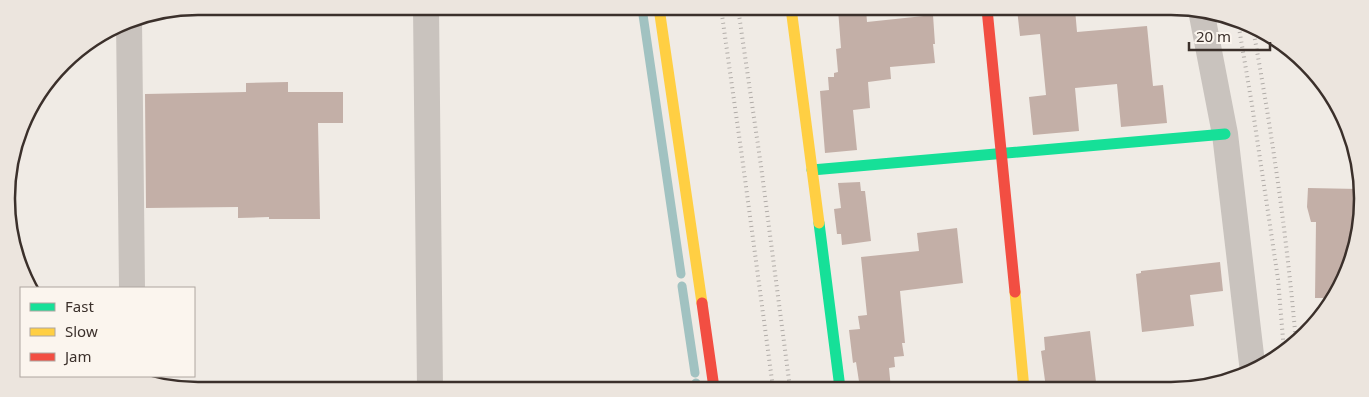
<svg xmlns="http://www.w3.org/2000/svg" width="1369" height="397" font-family="'Noto Sans',sans-serif">
<style>
.lines{fill:none;stroke-linecap:round;stroke-linejoin:round}
.stream{stroke:#a1c2c1;stroke-width:9}
.building{fill:#c3afa7}
.street{stroke:#c9c3be;stroke-width:26}
.fast{stroke:#16e098;stroke-width:11}
.slow{stroke:#ffcf43;stroke-width:11}
.jam{stroke:#f24e42;stroke-width:11}
.rail{stroke:#b1aca8;stroke-width:4;stroke-dasharray:1 4;stroke-linecap:butt}
.rim{fill:none;stroke:#3b302b;stroke-width:2.5}
</style>
<rect width="100%" height="100%" fill="#f0ebe5"/>
<g class="lines">
<!-- stream -->
<g class="stream">
<polyline points="642,8 681,274"/>
<polyline points="682,286 695,373"/>
<polyline points="696,383 697,388"/>
</g>
</g>
<!-- building -->
<g class="building">
<polygon points="838,9 866,9 867,22 933,15 935,44 933,44 935,63 890,67 891,79 868,82 870,108 853,110 857,150 825,153 820,91 829,90 828,77 834,77 834,73 838,72 836,49 841,48"/>
<polygon points="1017,9 1075,9 1077,32 1147,26 1153,86 1163,85 1167,123 1121,127 1117,84 1075,88 1079,131 1033,135 1029,97 1046,95 1040,34 1020,36"/>
<polygon points="288,82 288,92 343,92 343,123 318,123 320,219 269,219 269,217 238,218 238,207 146,208 145,94 246,92 246,83"/>
<polygon points="860,182 861,191 865,191 871,241 842,245 841,234 837,234 834,209 841,208 838,183"/>
<polygon points="1308,188 1359,189 1359,236 1343,284 1332,298 1315,298 1316,222 1311,222 1307,207"/>
<polygon points="957,228 963,283 900,291 905,343 902,343 904,356 894,357 895,367 889,368 891,389 860,388 856,362 853,363 849,330 860,329 858,316 867,315 861,257 919,251 917,233"/>
<polygon points="1220,262 1223,291 1190,295 1194,326 1142,332 1136,274 1141,273 1141,271"/>
<polygon points="1090,331 1096,382 1046,388 1041,351 1045,350 1044,337"/>
</g>
<g class="lines">
<!-- street -->
<g class="street">
<polyline points="426,7 430,388"/>
<polyline points="1201,10 1225,134 1253,372"/>
<polyline points="129,20 132,288"/>
</g>
<!-- fast -->
<g class="fast">
<polyline points="812,170 1225,134"/>
<polyline points="819,223 840,388"/>
</g>
<!-- slow -->
<g class="slow">
<polyline points="659,8 702,303"/>
<polyline points="791,8 819,223"/>
<polyline points="1015,292 1024,389"/>
</g>
<!-- jam -->
<g class="jam">
<polyline points="987,9 1015,292"/>
<polyline points="702,303 714,388"/>
</g>
<!-- rail -->
<g class="rail">
<polyline points="721,8 743,164 773,388"/>
<polyline points="738,8 761,166 790,388"/>
<polyline points="1238,22 1252,105 1278,279 1284,351"/>
<path d="M 1253,29 C 1272,132 1287,237 1296,342"/>
</g>
</g>
<!-- crop -->
<path d="M0 0H1369V397H0ZM198 15H1171A183 183 0 0 1 1354 198V199A183 183 0 0 1 1171 382H198A183 183 0 0 1 15 199V198A183 183 0 0 1 198 15Z" fill="#ece5de" fill-rule="evenodd"/>
<path class="rim" d="M198 15H1171A183 183 0 0 1 1354 198V199A183 183 0 0 1 1171 382H198A183 183 0 0 1 15 199V198A183 183 0 0 1 198 15Z"/>
<!-- legend -->
<rect x="20" y="287" width="175" height="90" fill="#fbf5ee" stroke="#aea6a0"/>
<rect x="30" y="303" width="25" height="8" fill="#16e098" stroke="#aea6a0"/>
<text x="65" y="312" font-size="15" fill="#3b302b">Fast</text>
<rect x="30" y="328" width="25" height="8" fill="#ffcf43" stroke="#aea6a0"/>
<text x="65" y="337" font-size="15" fill="#3b302b">Slow</text>
<rect x="30" y="353" width="25" height="8" fill="#f24e42" stroke="#aea6a0"/>
<text x="65" y="362" font-size="15" fill="#3b302b">Jam</text>
<!-- scale -->
<path d="M1189 42v8h81v-8" fill="none" stroke="#3b302b" stroke-width="2.5"/>
<text x="1196" y="42" font-size="15" fill="#3b302b" stroke="#fbf5ee" stroke-width="4" paint-order="stroke">20 m</text>
</svg>
